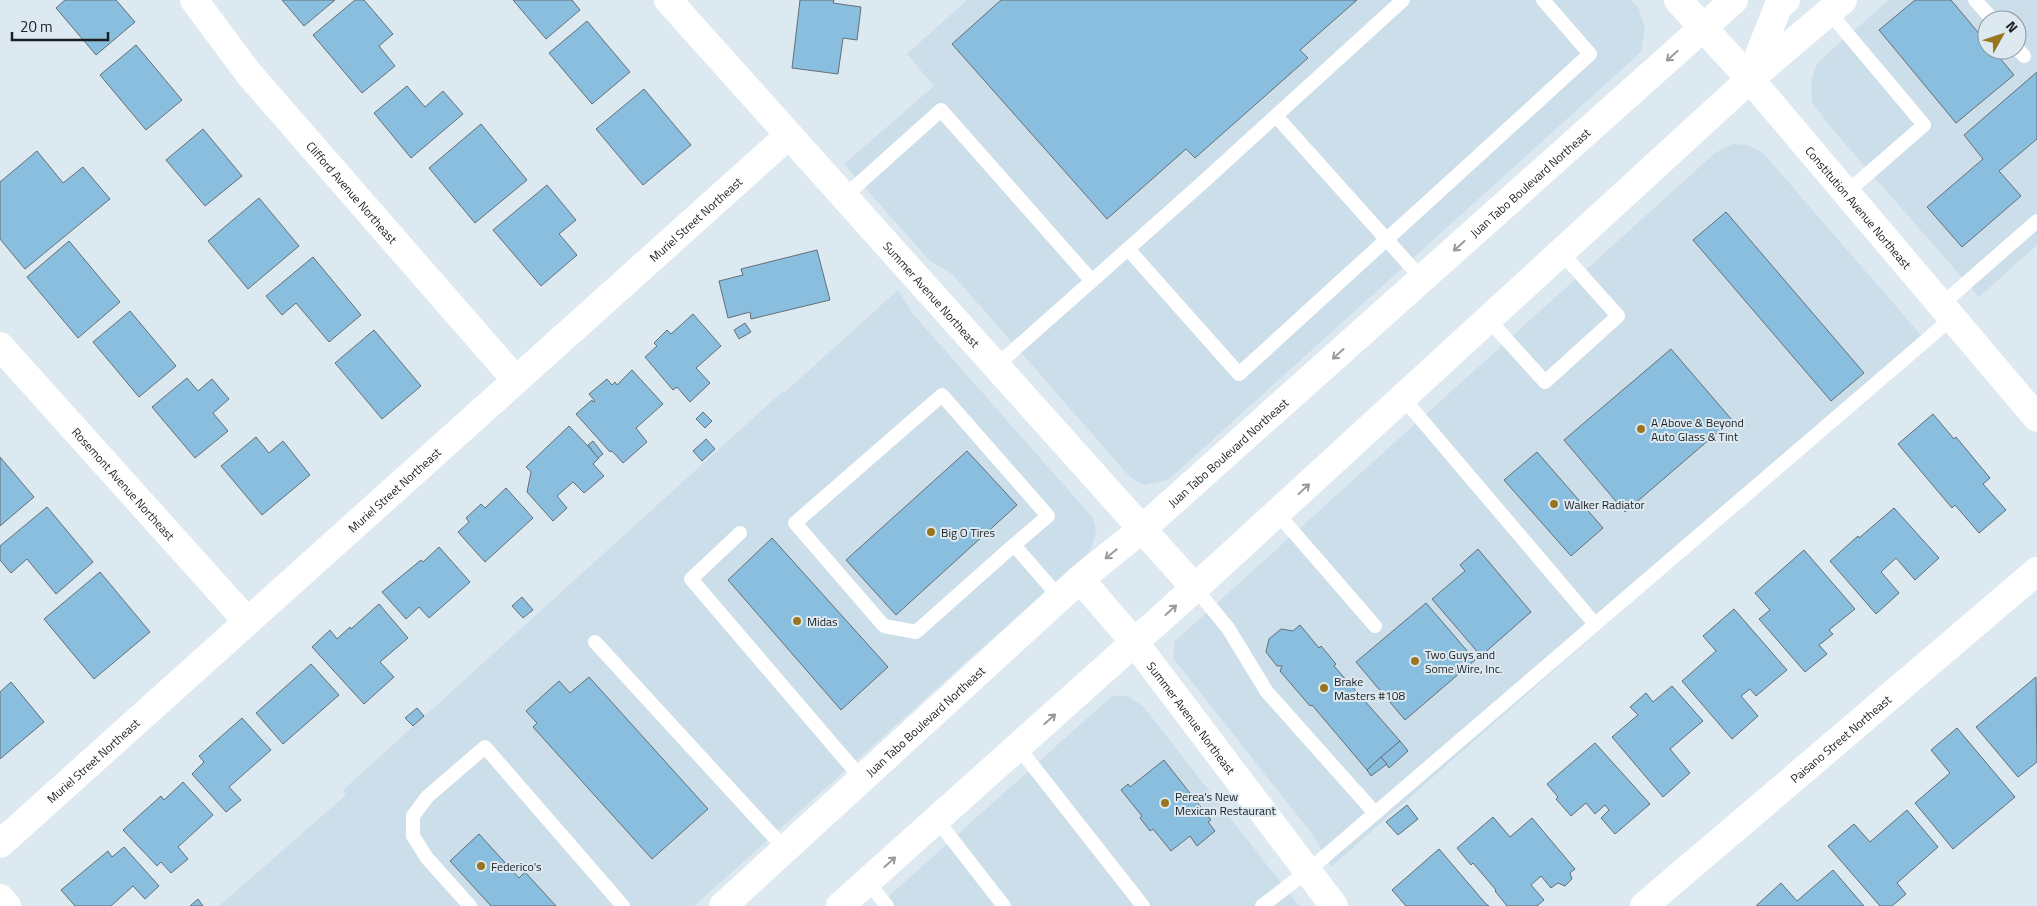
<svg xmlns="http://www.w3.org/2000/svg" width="2037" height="906" font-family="'Titillium Web',sans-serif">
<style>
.built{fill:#cbdeea;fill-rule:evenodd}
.building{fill:#89bedf;stroke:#646f76}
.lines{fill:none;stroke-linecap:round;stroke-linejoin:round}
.service{stroke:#fff;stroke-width:14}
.minor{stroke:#fff;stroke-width:28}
.tertiary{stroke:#fff;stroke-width:28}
.secondary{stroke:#fff;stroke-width:28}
.oneway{stroke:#989a9c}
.poi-dot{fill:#97761f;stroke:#dde9f1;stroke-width:2}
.labels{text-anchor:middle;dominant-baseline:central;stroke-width:4;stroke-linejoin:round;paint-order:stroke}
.street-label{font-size:12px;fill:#1b1f22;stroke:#dde9f1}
.poi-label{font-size:12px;fill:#1b1f22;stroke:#dde9f1;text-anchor:start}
</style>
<rect width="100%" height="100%" fill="#dde9f1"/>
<!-- built -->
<g class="built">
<polygon points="967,0 1631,0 1639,9 1645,28 1641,52 1168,480 1144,485 1130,477 952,274 930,261 844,164 934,86 907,54"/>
<path d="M 1889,0 L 2037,0 L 2037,245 L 1979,297 L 1833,130 L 1812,102 L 1811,80 L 1818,62 ZM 1987,20 L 2017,20 L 2017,50 L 1987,50 Z"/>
<polygon points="1732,144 1748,145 1763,153 1927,342 1331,867 1313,835 1173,658 1175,641 1715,153"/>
<polygon points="898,290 912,313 1093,518 1096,531 1091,550 694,906 219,906 346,795 343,790 783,391 785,392"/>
<polygon points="1112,696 1127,696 1143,706 1299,906 878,906"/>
</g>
<!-- building -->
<g class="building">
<polygon points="65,0 116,0 135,22 96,55 56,8"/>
<polygon points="282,0 335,0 304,26"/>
<polygon points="355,0 364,0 393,34 379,46 395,66 362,93 313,35"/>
<polygon points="513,0 572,0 580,10 546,39"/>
<polygon points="800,0 834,0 833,3 861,7 857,40 843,38 838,74 792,68"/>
<polygon points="1001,0 1357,0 1300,50 1308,58 1195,158 1186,149 1107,219 952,44"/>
<polygon points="1915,0 1951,0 1987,43 1987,50 1993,50 2014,75 1956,123 1879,30"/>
<polygon points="587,21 630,72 592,104 549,53"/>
<polygon points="136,45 182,100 146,130 100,75"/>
<polygon points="2037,72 2037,139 1999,171 2021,196 1962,247 1927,207 1983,159 1964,135"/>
<polygon points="407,86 425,107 443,91 463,114 411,158 374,113"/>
<polygon points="644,89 691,145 643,185 596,129"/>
<polygon points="481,124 527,180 475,223 429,168"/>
<polygon points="203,129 242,176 205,206 166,160"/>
<polygon points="37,151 63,183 83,167 110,199 25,269 0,239 0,182"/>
<polygon points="547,185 576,220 559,234 577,255 541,286 493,230"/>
<polygon points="259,198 299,246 248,289 208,241"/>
<polygon points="1726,212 1864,373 1831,401 1693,240"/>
<polygon points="69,241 120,302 78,338 27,277"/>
<polygon points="817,250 830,300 751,319 750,312 728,318 719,281 743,275 741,269"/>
<polygon points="313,257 361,315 329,342 296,303 282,315 266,296"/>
<polygon points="130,311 176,366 139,397 93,342"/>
<polygon points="693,314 721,346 696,368 710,383 690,402 677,387 673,390 645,357 657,346 654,343 667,330 671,334"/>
<polygon points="745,323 751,332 739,339 734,330"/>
<polygon points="374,330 421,386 382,419 335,363"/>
<polygon points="1671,349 1732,420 1625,512 1564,440"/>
<polygon points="632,370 663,404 636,428 647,442 623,463 612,451 610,452 576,414 592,400 593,402 595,401 589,394 607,379 612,385 615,382 617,385"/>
<polygon points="187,378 198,391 212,379 229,399 213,413 228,431 195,458 152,407"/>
<polygon points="703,412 712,421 705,428 696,419"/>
<polygon points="1933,414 1954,439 1956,437 1990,478 1983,484 2006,510 1979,533 1955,505 1952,508 1898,444"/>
<polygon points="569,426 599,458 593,464 604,476 584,493 573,482 557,496 567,508 553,521 527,492 531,472 526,467"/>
<polygon points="256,437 269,453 283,441 310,475 262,515 221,466"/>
<polygon points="706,439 715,449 702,461 693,451"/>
<polygon points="593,441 603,454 598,458 588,445"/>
<polygon points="967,451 1017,505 896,615 846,560"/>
<polygon points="1537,452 1603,528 1571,556 1504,480"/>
<polygon points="0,457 34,497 0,526"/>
<polygon points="506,488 533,518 485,562 458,532 469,522 466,518 481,504 485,508"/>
<polygon points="47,507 93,562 56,594 27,559 11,573 0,560 0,546"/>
<polygon points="1894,508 1939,558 1915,580 1896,558 1881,572 1899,593 1876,614 1830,561 1858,536 1859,538"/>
<polygon points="772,538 888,667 841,710 728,580"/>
<polygon points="439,547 470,582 429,618 419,607 406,619 382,592 421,560 423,562"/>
<polygon points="1478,549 1531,612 1481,656 1432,599 1465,571 1460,565"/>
<polygon points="1804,550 1855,609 1829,630 1833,634 1819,645 1827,654 1805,672 1759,619 1770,610 1755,593"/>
<polygon points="100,572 150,632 94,679 44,619"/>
<polygon points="522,597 533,610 523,618 512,606"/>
<polygon points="1426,603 1475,660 1405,720 1356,662"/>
<polygon points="379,604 408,638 380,662 394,677 364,704 312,647 330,630 337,639 350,627 351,629"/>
<polygon points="1734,609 1787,670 1756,696 1750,689 1741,696 1758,716 1732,739 1682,681 1716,651 1703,636"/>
<polygon points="1300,625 1319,648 1321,646 1336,664 1334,666 1400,741 1367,770 1312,705 1310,706 1280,671 1282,666 1277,666 1266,652 1269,639 1281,629 1293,631"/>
<polygon points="311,664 339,695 283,744 256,713"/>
<polygon points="589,677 708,809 652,859 533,727 537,723 526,711 559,681 570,693"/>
<polygon points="2036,677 2037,762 2018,777 1976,727"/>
<polygon points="11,682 44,722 0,759 0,692"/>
<polygon points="1672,686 1703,721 1670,749 1690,773 1663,797 1612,737 1638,715 1630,707 1646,693 1653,702"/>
<polygon points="417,708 424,716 413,726 405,718"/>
<polygon points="242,718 271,750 229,787 241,800 226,812 192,774 204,762 199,756"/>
<polygon points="1957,728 2015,797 1953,849 1915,803 1950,773 1931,750"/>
<polygon points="1400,741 1408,751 1389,768 1381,757"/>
<polygon points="1595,743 1650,804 1615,834 1601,818 1609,810 1605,805 1595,814 1586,803 1571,816 1556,799 1558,797 1547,784"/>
<polygon points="1381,757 1387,764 1371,776 1367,770"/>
<polygon points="1164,760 1211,820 1208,822 1215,831 1197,846 1190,836 1171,851 1153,829 1150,831 1140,818 1142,816 1121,790 1128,784 1130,787"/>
<polygon points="183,782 213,815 178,847 188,859 171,873 161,862 157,866 123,830 161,796 164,800"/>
<polygon points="1407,805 1418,819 1398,835 1386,822"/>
<polygon points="1907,810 1938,847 1897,883 1906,894 1892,906 1880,906 1828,846 1854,824 1870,842"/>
<polygon points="1493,817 1510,837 1532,818 1575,869 1570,873 1572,879 1565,886 1558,883 1551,888 1541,876 1531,885 1544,900 1537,906 1507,906 1495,891 1496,890 1473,863 1471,865 1457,848"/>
<polygon points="479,834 519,878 525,872 556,906 491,906 450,861"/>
<polygon points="124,847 159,886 145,899 133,886 111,906 75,906 61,890 108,851 112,857"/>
<polygon points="1439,849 1486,904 1489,906 1406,906 1392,890"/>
<polygon points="1833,870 1864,906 1756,906 1781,883 1797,901"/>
<polygon points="198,899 203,906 190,906"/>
</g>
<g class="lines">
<!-- service -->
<g class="service">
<polyline points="1975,0 1993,20"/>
<polyline points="1829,12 1924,125 1846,193"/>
<polyline points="2017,48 2024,56"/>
<polyline points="1276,116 1422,279"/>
<polyline points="845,196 941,110 1092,281"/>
<polyline points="1128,249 1239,374 1590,54 1543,0"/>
<polyline points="1941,305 2037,221"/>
<polyline points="1488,319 1545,382 1618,316 1561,252"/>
<polyline points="996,366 1201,184 1403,0"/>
<polyline points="1403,398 1595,624"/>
<polyline points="1277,513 1375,626"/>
<polyline points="740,533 691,579 862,779"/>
<polyline points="1014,545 916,632 884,626 795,523 942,395 1048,516 1014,545 1060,598"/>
<polyline points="1195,588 1228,628 1267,692 1375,813"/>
<polyline points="595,642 785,849"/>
<polyline points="1018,747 1143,906"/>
<polyline points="937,820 1004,906"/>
<polyline points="868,882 887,906"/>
<polyline points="470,906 427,858 413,836 413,816 427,797 485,747 623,906"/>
<polyline points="1262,906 1309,870 1952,318"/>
</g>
<!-- minor -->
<g class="minor">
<path id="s1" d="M 194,0 L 249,74 L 515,379"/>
<path id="s2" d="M 668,0 L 1195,588"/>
<path id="s3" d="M 0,346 L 247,621"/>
<path id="s4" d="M 1080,579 L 1135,643 L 1334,906"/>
<path id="s5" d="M 0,844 L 789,135"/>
<polyline points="0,898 7,906"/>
<path id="s6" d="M 1644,906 L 2037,571"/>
</g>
<!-- tertiary -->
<path class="tertiary" id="s7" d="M 1678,0 L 1750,79 L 2037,418"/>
<!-- secondary -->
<g class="secondary">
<polyline points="1751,75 1778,7 1786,0"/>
<path id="s8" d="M 723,906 L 1080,579 L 1142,529 L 1734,0"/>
<polyline points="840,906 1195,588 1750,79 1843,0"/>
</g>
</g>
<!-- one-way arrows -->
<defs><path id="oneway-shaft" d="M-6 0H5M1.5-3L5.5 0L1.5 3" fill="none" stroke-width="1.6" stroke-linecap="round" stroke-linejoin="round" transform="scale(1.25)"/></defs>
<g class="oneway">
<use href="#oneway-shaft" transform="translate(1672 56) rotate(138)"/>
<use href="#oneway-shaft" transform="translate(1459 246) rotate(138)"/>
<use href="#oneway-shaft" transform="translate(1338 354) rotate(138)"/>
<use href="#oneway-shaft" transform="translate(1304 489) rotate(-43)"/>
<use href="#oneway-shaft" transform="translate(1111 554) rotate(141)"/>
<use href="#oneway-shaft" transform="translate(1171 610) rotate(-42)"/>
<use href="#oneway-shaft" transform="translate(1050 719) rotate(-42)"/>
<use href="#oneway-shaft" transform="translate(890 862) rotate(-42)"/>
</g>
<!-- markers -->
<g class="poi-dot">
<circle cx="1641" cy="429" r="5"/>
<circle cx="1554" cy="504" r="5"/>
<circle cx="931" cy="532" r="5"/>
<circle cx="797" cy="621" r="5"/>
<circle cx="1415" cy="661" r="5"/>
<circle cx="1324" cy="688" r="5"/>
<circle cx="1165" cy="803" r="5"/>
<circle cx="481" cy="866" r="5"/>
</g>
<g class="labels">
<!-- street labels -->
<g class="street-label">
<text stroke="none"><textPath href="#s8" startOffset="1084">Juan Tabo Boulevard Northeast</textPath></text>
<text stroke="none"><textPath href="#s1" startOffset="249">Clifford Avenue Northeast</textPath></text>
<text stroke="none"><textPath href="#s7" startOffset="275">Constitution Avenue Northeast</textPath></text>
<text stroke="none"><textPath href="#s5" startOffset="935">Muriel Street Northeast</textPath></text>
<text stroke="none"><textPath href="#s2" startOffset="395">Summer Avenue Northeast</textPath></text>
<text stroke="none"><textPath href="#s8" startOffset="679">Juan Tabo Boulevard Northeast</textPath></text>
<text stroke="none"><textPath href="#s3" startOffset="185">Rosemont Avenue Northeast</textPath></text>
<text stroke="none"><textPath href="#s5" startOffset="530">Muriel Street Northeast</textPath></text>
<text stroke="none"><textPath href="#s4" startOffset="178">Summer Avenue Northeast</textPath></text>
<text stroke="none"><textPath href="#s8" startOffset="274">Juan Tabo Boulevard Northeast</textPath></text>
<text stroke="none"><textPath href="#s6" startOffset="258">Paisano Street Northeast</textPath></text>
<text stroke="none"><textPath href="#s5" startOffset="125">Muriel Street Northeast</textPath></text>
</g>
<!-- poi labels -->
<g class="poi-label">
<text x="1651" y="422">A Above &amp; Beyond<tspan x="1651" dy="14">Auto Glass &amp; Tint</tspan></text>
<text x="1564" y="504">Walker Radiator</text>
<text x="941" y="532">Big O Tires</text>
<text x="807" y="621">Midas</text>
<text x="1425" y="654">Two Guys and<tspan x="1425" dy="14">Some Wire, Inc.</tspan></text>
<text x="1334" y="681">Brake<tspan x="1334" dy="14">Masters #108</tspan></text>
<text x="1175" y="796">Perea's New<tspan x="1175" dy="14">Mexican Restaurant</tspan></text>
<text x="491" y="866">Federico's</text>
</g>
</g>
<!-- north arrow -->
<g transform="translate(2002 35) rotate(50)"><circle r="24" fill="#dde9f1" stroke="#8f989e"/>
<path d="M0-4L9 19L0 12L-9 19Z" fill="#97761f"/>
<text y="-8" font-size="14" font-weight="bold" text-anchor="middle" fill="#1b1f22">N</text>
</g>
<!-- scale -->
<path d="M12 32v8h96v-8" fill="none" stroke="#1b1f22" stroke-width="2.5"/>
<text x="20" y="32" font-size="15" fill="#1b1f22" stroke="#dde9f1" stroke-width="4" paint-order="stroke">20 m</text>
</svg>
